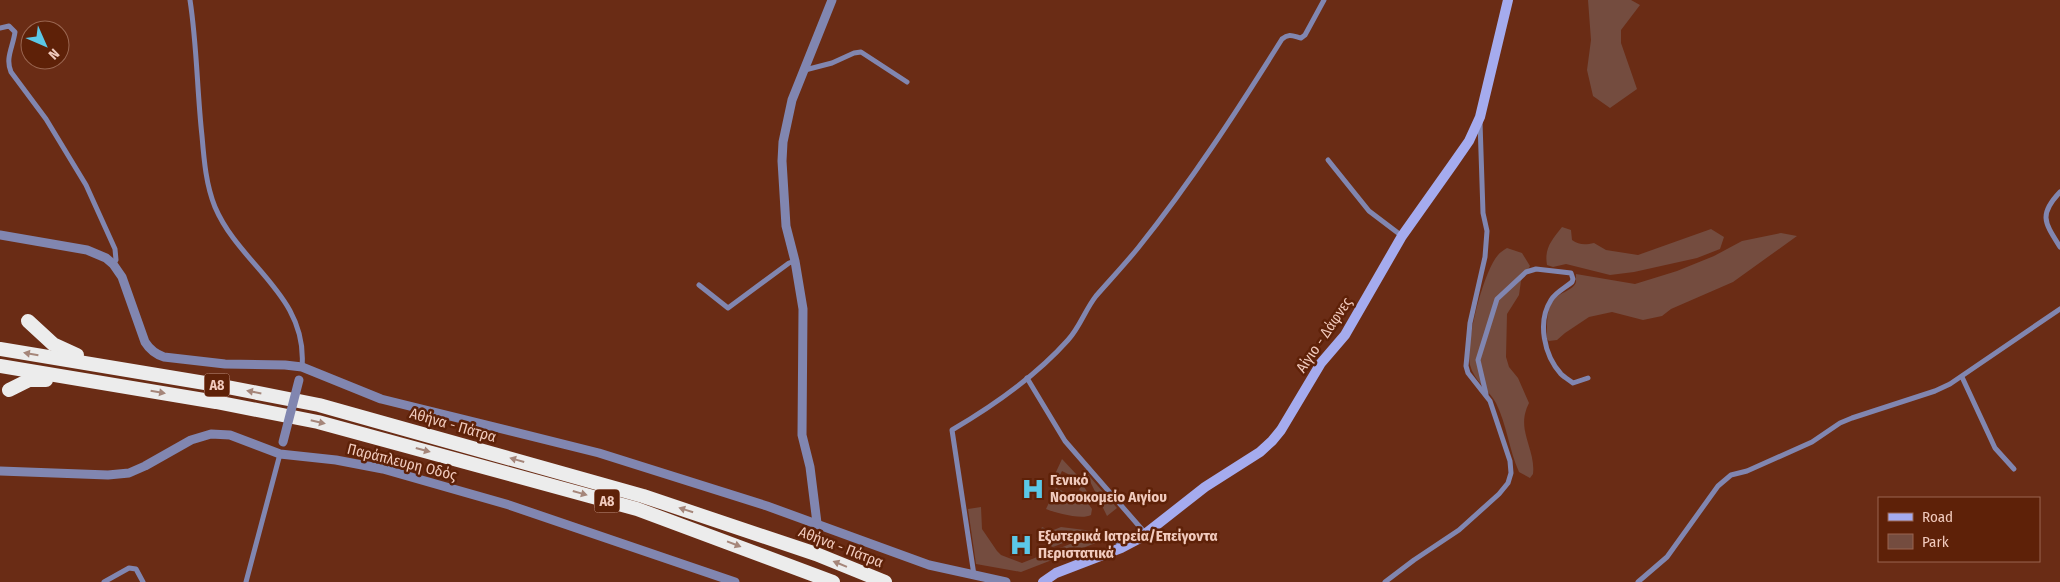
<svg xmlns="http://www.w3.org/2000/svg" width="2060" height="582" font-family="'Fira Sans Condensed',sans-serif">
<style>
.green{fill:#744c3f}
.lines{fill:none;stroke-linecap:round;stroke-linejoin:round}
.minor{stroke:#8186b0;stroke-width:5}
.tertiary{stroke:#8186b0;stroke-width:9}
.secondary{stroke:#a5abee;stroke-width:10}
.motorway{stroke:#ececec;stroke-width:14}
.tertiary-bridge{stroke:#8186b0;stroke-width:9}
.oneway{fill:#a5867a}
.labels{text-anchor:middle;dominant-baseline:central;stroke-width:5;stroke-linejoin:round;paint-order:stroke}
.shield{fill:#5e2108;stroke:#c59787;stroke-width:1}
.shield-label{font-size:14px;font-weight:bold;fill:#f1cabd}
.street-label{font-size:15px;fill:#f1cabd;stroke:#5e2108}
.poi-label{font-size:15px;font-weight:bold;fill:#f1cabd;stroke:#5e2108;text-anchor:start}
</style>
<rect width="100%" height="100%" fill="#6a2c15"/>
<!-- green -->
<g class="green">
<polygon points="1588,0 1631,0 1640,5 1621,30 1621,43 1637,89 1610,108 1593,96 1587,70 1591,40"/>
<path d="M 1562,227 L 1571,230 L 1572,240 C 1579,245 1585,245 1594,243 L 1606,250 L 1638,255 L 1711,229 L 1724,237 L 1720,249 L 1697,258 L 1634,272 L 1610,275 L 1566,264 L 1553,267 L 1547,265 C 1544,248 1552,240 1562,227 Z"/>
<path d="M 1781,233 L 1797,236 L 1733,282 L 1671,309 L 1662,316 L 1643,320 L 1612,312 L 1589,317 L 1565,333 L 1557,340 L 1549,341 L 1547,339 C 1547,326 1546,309 1554,299 C 1559,293 1574,290 1576,282 C 1576,279 1576,277 1576,274 L 1635,284 L 1677,271 L 1714,256 L 1742,241 Z"/>
<path d="M 1507,248 L 1522,253 L 1530,266 L 1521,281 L 1519,295 L 1507,314 L 1506,357 L 1509,367 L 1518,378 L 1529,403 C 1515,430 1536,448 1533,474 L 1530,478 L 1519,472 C 1509,450 1507,425 1496,403 C 1489,390 1474,381 1470,365 C 1465,344 1483,272 1498,255 C 1500,252 1504,250 1507,248 Z"/>
<polygon points="1062,459 1077,475 1089,495 1079,490 1081,484 1078,479 1062,471 1054,487 1050,485"/>
<polygon points="1084,470 1117,508 1107,516 1084,469"/>
<path d="M 1056,488 L 1087,502 L 1092,509 L 1091,515 C 1082,520 1056,513 1046,509 Z"/>
<polygon points="981,507 982,529 997,551 1001,555 1022,563 1093,535 1105,537 1106,539 1021,572 976,564 968,509"/>
<polygon points="1042,527 1051,531 1061,527 1093,531 1053,547 1036,539"/>
</g>
<g class="lines">
<!-- minor -->
<g class="minor">
<path d="M 190,0 C 197,45 197,91 202,136 C 204,160 206,185 215,207 C 240,266 308,295 302,367"/>
<path d="M 0,28 L 9,26 L 15,32 C 13,47 5,58 11,72 L 46,119 L 86,185 L 115,249 L 116,260 L 113,264"/>
<polyline points="805,70 832,63 854,53 861,52 907,82"/>
<polyline points="1328,160 1369,211 1402,236"/>
<path d="M 2060,192 C 2038,215 2045,223 2060,247"/>
<polyline points="699,285 728,308 789,263 795,261"/>
<polyline points="1962,377 1995,448 2014,469"/>
<polyline points="1027,378 1065,441 1146,534"/>
<path d="M 1486,394 L 1478,360 L 1497,299 L 1526,272 L 1536,269 L 1571,273 L 1573,279 L 1572,282 C 1565,288 1556,292 1551,300 C 1537,322 1544,355 1561,374 C 1564,377 1569,380 1573,383 L 1588,378"/>
<polyline points="1114,535 1121,548"/>
<path d="M 974,575 L 952,430 C 993,406 1035,377 1068,340 C 1080,327 1085,310 1096,296 C 1110,280 1125,264 1138,248 C 1191,182 1237,111 1282,39 C 1289,33 1293,36 1301,38 L 1305,35 L 1324,0"/>
<polyline points="104,582 129,568 136,569 143,582"/>
<polyline points="246,582 280,454"/>
<polyline points="1385,582 1414,560 1459,530 1499,494 1508,483 1511,473 1510,461 1490,401 1468,373 1466,366 1470,323 1485,257 1487,231 1483,213 1480,122"/>
<polyline points="1638,582 1667,557 1718,486 1731,475 1747,471 1812,442 1840,423 1852,418 1935,391 1950,384 2060,309"/>
</g>
<!-- tertiary -->
<g class="tertiary">
<path d="M 0,235 L 87,250 L 106,258 L 113,264 L 122,277 L 145,342 C 150,350 155,354 164,357 L 225,364 L 285,365 L 302,367 L 381,399 L 599,453 L 767,506 L 929,565 L 1006,582"/>
<polyline points="0,471 108,475 129,473 145,466 191,440 211,434 230,435 280,454 336,460 383,469 509,505 735,582"/>
<polyline points="817,523 810,467 802,435 803,309 795,261 786,226 782,161 783,142 792,100 832,0"/>
</g>
<!-- secondary -->
<polyline class="secondary" points="1043,582 1056,573 1121,548 1140,538 1205,487 1260,452 1272,441 1281,430 1321,363 1345,335 1402,236 1453,164 1469,141 1480,117 1508,0"/>
<!-- motorway -->
<g class="motorway">
<polyline points="28,321 53,344 77,355"/>
<polyline points="0,349 217,385 319,405 643,496 816,554 885,582"/>
<polyline points="0,366 216,402 318,422 637,509 833,582"/>
<polyline points="9,390 29,380 46,380"/>
</g>
<!-- tertiary-bridge -->
<polyline class="tertiary-bridge" points="283,442 299,380"/>
</g>
<!-- one-way arrows -->
<defs><path id="oneway-solid" d="M-6-.8H1V-3.2L6.5 0L1 3.2V.8H-6Z" transform="scale(1.25)"/></defs>
<g class="oneway">
<use href="#oneway-solid" transform="translate(31 354) rotate(-170)"/>
<use href="#oneway-solid" transform="translate(158 392) rotate(10)"/>
<use href="#oneway-solid" transform="translate(254 392) rotate(-169)"/>
<use href="#oneway-solid" transform="translate(318 422) rotate(13)"/>
<use href="#oneway-solid" transform="translate(423 450) rotate(15)"/>
<use href="#oneway-solid" transform="translate(517 460) rotate(-164)"/>
<use href="#oneway-solid" transform="translate(580 493) rotate(16)"/>
<use href="#oneway-solid" transform="translate(686 510) rotate(-162)"/>
<use href="#oneway-solid" transform="translate(734 544) rotate(21)"/>
<use href="#oneway-solid" transform="translate(840 564) rotate(-158)"/>
</g>
<!-- icons -->
<defs>
<symbol id="hospital-bare" viewBox="-9 -9 18 18"><path d="M-5-5h3v3.5h4V-5h3V5h-3V1.5h-4V5h-3Z" fill="#5bc8e7" stroke="#5e2108" stroke-width="2.5" paint-order="stroke"/></symbol>
</defs>
<g fill-rule="evenodd">
<use href="#hospital-bare" x="1017" y="473" width="32" height="32"/>
<use href="#hospital-bare" x="1005" y="529" width="32" height="32"/>
</g>
<g class="labels">
<!-- shield labels -->
<g class="shield">
<rect x="204.5" y="373.5" width="25" height="23" rx="4"/>
<rect x="594.5" y="489.5" width="25" height="23" rx="4"/>
</g>
<g class="shield-label">
<text x="217" y="385">Α8</text>
<text x="607" y="501">Α8</text>
</g>
<!-- street labels -->
<g class="street-label">
<text transform="translate(1324 335) rotate(-56)">Αίγιο - Δάφνες</text>
<text transform="translate(453 425) rotate(16)">Αθήνα - Πάτρα</text>
<text transform="translate(402 462) rotate(14)">Παράπλευρη Οδός</text>
<text transform="translate(841 547) rotate(21)">Αθήνα - Πάτρα</text>
</g>
<!-- poi labels -->
<g class="poi-label">
<text x="1050" y="480">Γενικό<tspan x="1050" dy="17">Νοσοκομείο Αιγίου</tspan></text>
<text x="1038" y="536">Εξωτερικά Ιατρεία/Επείγοντα<tspan x="1038" dy="17">Περιστατικά</tspan></text>
</g>
</g>
<!-- legend -->
<rect x="1878" y="497" width="162" height="65" fill="#5e2108" stroke="#996550"/>
<rect x="1888" y="513" width="25" height="8" fill="#a5abee" stroke="#996550"/>
<text x="1922" y="522" font-size="15" fill="#f1cabd">Road</text>
<rect x="1888" y="534" width="25" height="15" fill="#744c3f" stroke="#996550"/>
<text x="1922" y="547" font-size="15" fill="#f1cabd">Park</text>
<!-- north arrow -->
<g transform="translate(45 45) rotate(135)"><circle r="24" fill="#5e2108" stroke="#996550"/>
<path d="M0-4L9 19L0 12L-9 19Z" fill="#5bc8e7"/>
<text y="-8" font-size="14" font-weight="bold" text-anchor="middle" fill="#f1cabd">N</text>
</g>
</svg>
